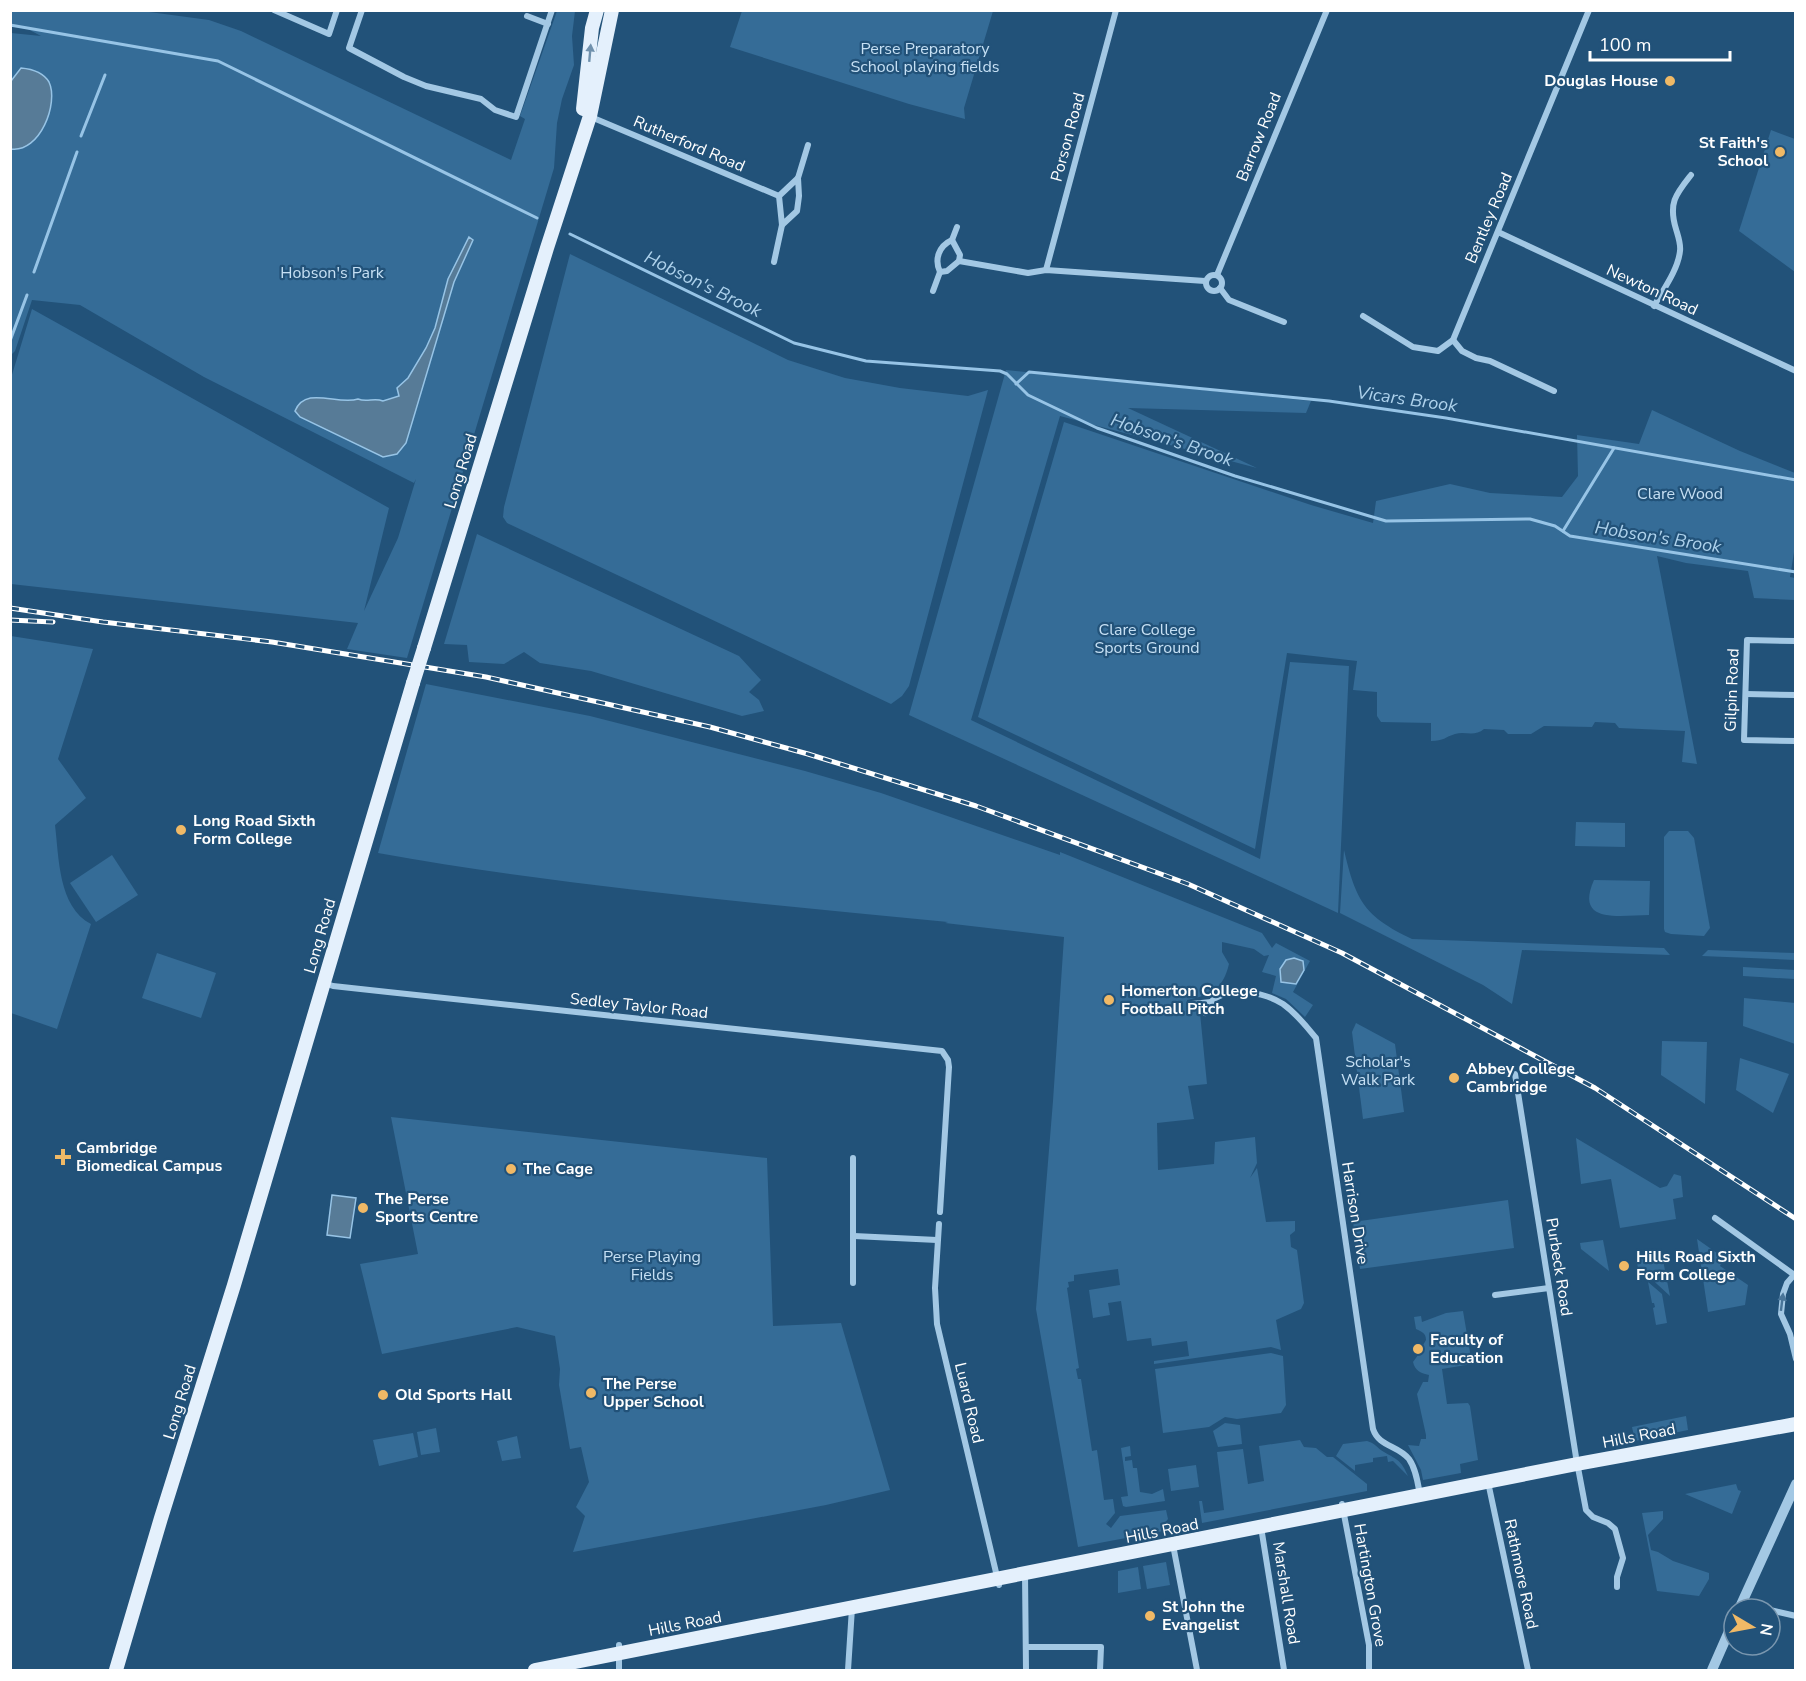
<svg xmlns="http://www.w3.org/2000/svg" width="1806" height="1681" font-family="'Nunito Sans',sans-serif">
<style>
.green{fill:#356c97}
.water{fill:#577b97;stroke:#97c4e6;stroke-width:1.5}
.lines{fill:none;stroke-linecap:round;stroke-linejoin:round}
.stream{stroke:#97c4e6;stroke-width:3}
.minor{stroke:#a3c8e4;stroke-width:6}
.tertiary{stroke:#a3c8e4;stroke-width:10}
.primary{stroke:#e4f0fc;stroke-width:14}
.rail-casing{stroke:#fff;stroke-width:5}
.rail{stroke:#225279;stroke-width:3;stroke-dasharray:9;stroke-linecap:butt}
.primary-bridge{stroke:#e4f0fc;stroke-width:14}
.oneway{fill:#7091ad}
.oneway2{fill:#497599}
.poi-dot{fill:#f0b966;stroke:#225279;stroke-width:2}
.labels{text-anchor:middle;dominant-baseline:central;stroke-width:4.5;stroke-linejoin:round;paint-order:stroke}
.park-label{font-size:16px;fill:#c6e0f4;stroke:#225279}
.poi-label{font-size:16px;font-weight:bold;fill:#fff;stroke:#225279;text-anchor:start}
.street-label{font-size:16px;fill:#fff;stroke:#225279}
.water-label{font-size:18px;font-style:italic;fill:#aed2ec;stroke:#225279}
</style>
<rect width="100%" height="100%" fill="#225279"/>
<!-- green -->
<g class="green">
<polygon points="11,11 142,11 209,20 241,31 511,160 525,119 520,116 557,11 575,11 572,36 574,65 562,99 557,123 554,168 407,658 347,649 358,623 11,584 11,378 32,309 389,508 364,611 398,538 416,479 414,483 204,377 80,305 32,300 15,351 11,355 11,33 41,36 24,27 11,25"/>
<polygon points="742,11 742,10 993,11 964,108 965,119 909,104 730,47"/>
<polygon points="1771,130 1795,139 1795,272 1739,231"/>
<polygon points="570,254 788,360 845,378 900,388 968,396 988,390 909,686 902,696 891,704 507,523 503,517 504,507"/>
<polygon points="1006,370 1311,401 1306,413 1128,408 1257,468 1060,416 971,720 1260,859 1290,662 1349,666 1338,913 909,715"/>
<path d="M 1652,410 L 1740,451 L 1795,473 L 1795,546 L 1790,577 L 1795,578 L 1795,600 L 1754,598 L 1748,571 L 1686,563 L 1657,556 L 1697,764 L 1682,762 L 1685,731 L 1619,728 L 1615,723 L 1595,722 L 1592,727 L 1544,726 L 1531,734 L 1508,734 L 1504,730 L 1484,729 C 1475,737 1465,731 1455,734 C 1445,737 1444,741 1431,741 L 1431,723 L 1381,722 L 1377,716 L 1377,692 L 1353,690 L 1357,661 L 1287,653 L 1255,849 L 978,717 L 1064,422 L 1311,505 L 1373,523 L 1376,501 L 1450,484 L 1490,493 L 1562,497 L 1578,476 L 1577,435 L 1639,444 Z"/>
<polygon points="477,534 739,656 761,680 749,692 759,700 764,711 742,716 591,671 540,663 524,652 504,664 469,662 467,645 444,644"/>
<path d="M 11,636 L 93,649 L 58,759 L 86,798 L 55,825 C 59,857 58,907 91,924 L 57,1029 L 11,1013 Z"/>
<path d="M 426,684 L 590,716 L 805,771 L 881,793 L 1060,855 L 1060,852 L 1262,933 L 1272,948 L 1276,943 L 1310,961 L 1293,992 L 1313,1005 L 1305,1017 L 1286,999 L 1272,993 L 1276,976 L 1262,972 L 1269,955 L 1264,956 L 1254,949 L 1222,942 L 1222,952 L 1229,964 C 1223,989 1211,995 1187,1000 L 1187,1007 L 1194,1007 L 1200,1013 L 1207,1084 L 1188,1086 L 1194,1119 L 1157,1123 L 1158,1170 L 1214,1164 L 1215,1142 L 1255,1137 L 1257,1163 L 1250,1178 L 1257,1168 L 1266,1222 L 1295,1221 L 1295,1231 L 1290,1235 L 1291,1247 L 1297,1250 L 1304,1303 L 1301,1309 L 1276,1320 L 1281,1350 L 1271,1347 L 1154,1364 L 1154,1361 L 1189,1356 L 1187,1341 L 1152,1346 L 1151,1338 L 1127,1341 L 1121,1301 L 1108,1303 L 1110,1315 L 1093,1318 L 1089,1290 L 1120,1285 L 1118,1269 L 1074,1275 L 1074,1281 L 1068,1282 L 1069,1287 L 1067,1288 L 1079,1368 L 1076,1369 L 1078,1379 L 1081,1379 L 1092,1451 L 1097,1450 L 1104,1500 L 1113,1499 L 1115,1513 L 1106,1524 L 1111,1528 L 1120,1516 L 1166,1510 L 1168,1519 L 1162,1526 L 1163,1531 L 1078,1547 L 1036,1309 L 1053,1101 L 1064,937 L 945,923 L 948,922 C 757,903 567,887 378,853 Z"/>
<polygon points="1576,822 1625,823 1625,847 1575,846"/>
<polygon points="1669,831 1688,831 1694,838 1710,928 1704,936 1671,934 1665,932 1664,929 1664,837"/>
<path d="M 1344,850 C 1356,901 1364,916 1412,939 L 1664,948 L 1670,955 L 1522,950 L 1512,1004 L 1483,985 L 1340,913 Z"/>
<polygon points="112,855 138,895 96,922 70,883"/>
<path d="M 1594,880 L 1650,881 L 1649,915 C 1621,915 1574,925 1594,880 Z"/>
<polygon points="1708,950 1795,953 1795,960 1702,956"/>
<polygon points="157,953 216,973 201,1018 142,998"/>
<polygon points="1743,967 1795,970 1795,979 1743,976"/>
<polygon points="1744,998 1795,1003 1795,1044 1743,1026"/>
<polygon points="1356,1023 1395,1044 1404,1112 1363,1119 1352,1032"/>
<polygon points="1662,1041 1707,1042 1705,1104 1661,1075"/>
<polygon points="1740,1058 1789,1074 1773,1113 1736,1090"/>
<polygon points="391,1117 767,1158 773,1326 841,1323 890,1490 826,1505 573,1552 585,1516 576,1507 589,1482 581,1447 570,1449 559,1385 560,1369 555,1336 517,1327 382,1354 360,1264 418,1254"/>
<polygon points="1576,1138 1660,1188 1667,1186 1674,1174 1681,1176 1683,1197 1673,1199 1676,1219 1620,1228 1611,1179 1581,1184"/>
<polygon points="1508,1200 1514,1248 1360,1269 1353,1222"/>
<polygon points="1697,1239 1724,1258 1720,1266 1748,1285 1745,1305 1708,1312"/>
<polygon points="1603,1240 1609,1271 1581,1249 1580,1243"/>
<polygon points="1657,1253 1662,1255 1670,1296 1644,1272 1639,1273 1636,1258"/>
<polygon points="1648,1282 1662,1294 1667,1323 1656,1325 1653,1308 1655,1307 1654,1303 1652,1303"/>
<path d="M 1463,1311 L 1472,1364 L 1442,1369 L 1447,1404 L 1468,1403 L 1470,1406 L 1478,1460 L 1460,1464 L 1461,1473 L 1423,1480 L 1421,1470 L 1408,1445 L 1419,1446 L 1421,1439 L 1426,1439 L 1426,1435 L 1417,1394 L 1423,1382 L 1428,1382 L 1429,1375 C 1421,1373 1415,1371 1413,1362 C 1419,1355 1421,1348 1426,1340 C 1426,1333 1422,1332 1416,1329 L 1414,1317 L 1421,1316 L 1422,1322 L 1446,1313 Z"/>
<polygon points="1271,1353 1283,1356 1286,1405 1281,1413 1237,1419 1225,1417 1209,1427 1163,1433 1155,1369"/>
<polygon points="1686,1416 1688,1430 1635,1441 1632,1427"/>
<polygon points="1225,1423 1240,1425 1242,1444 1218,1447 1213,1431"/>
<polygon points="436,1428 440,1452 421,1455 417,1432"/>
<polygon points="413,1433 418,1457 379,1466 373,1440"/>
<polygon points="517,1436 521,1458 502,1461 497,1441"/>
<polygon points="1300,1440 1304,1447 1316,1448 1327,1457 1333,1457 1367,1484 1367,1491 1202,1523 1199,1501 1202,1501 1204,1513 1224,1510 1217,1452 1243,1449 1248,1484 1264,1481 1259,1446"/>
<path d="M 1367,1441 C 1375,1443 1377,1448 1384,1452 C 1398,1460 1401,1460 1408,1476 L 1393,1461 L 1388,1462 L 1387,1456 L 1373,1458 L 1373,1462 L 1355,1465 L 1355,1471 L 1336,1456 L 1343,1444 Z"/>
<polygon points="1130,1446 1131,1456 1125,1457 1125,1461 1132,1460 1133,1468 1137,1468 1140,1492 1152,1494 1163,1489 1165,1501 1126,1507 1123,1506 1121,1497 1128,1496 1121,1448"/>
<polygon points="1196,1465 1199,1487 1171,1491 1168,1469"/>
<polygon points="1736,1484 1738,1490 1741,1491 1732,1514 1685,1494"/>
<polygon points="1663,1511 1663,1519 1648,1535 1651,1550 1658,1552 1673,1561 1709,1573 1709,1579 1699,1596 1657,1591 1642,1513"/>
<polygon points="1166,1562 1170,1585 1147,1589 1143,1566"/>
<polygon points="1138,1567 1141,1589 1118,1593 1118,1571"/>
</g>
<!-- water -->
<g class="water">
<path d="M 21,68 C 32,69 43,72 49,82 C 59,103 40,153 11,149 L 11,81 Z"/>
<path d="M 469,237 L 473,240 L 454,282 L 406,443 L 397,454 L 383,457 L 300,417 L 295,411 C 306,385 338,406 358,399 C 368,403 373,397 383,401 L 399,396 L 397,388 L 408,378 L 426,348 L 435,328 L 448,279 Z"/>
<polygon points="1294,958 1303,961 1304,970 1296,984 1281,982 1280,969 1286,960"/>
<polygon points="332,1195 356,1198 350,1238 327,1235"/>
</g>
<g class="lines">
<!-- stream -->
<g class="stream">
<polyline points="10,25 218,61 537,218"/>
<polyline points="81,136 105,75"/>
<polyline points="570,234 794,343 866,361 1000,371 1007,374 1028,395 1097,428 1235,476 1386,521 1530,519 1555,526 1570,536 1796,572"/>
<polyline points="34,272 77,152"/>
<polyline points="10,341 27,295"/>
<polyline points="1016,384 1029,372 1329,401 1446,418 1796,480"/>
<polyline points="1563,531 1614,448"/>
</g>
<!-- minor -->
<g class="minor">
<polyline points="274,10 329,34 337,10"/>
<polyline points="362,10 349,48 404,77 426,86 481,99 495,110 516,117 552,10"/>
<polyline points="527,16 548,24"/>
<polyline points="591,117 779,196"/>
<polygon points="798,178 799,196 797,211 782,225 779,196"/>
<polyline points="798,178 808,145"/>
<polyline points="1498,232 1796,371"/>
<path d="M 952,240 L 960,255 L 959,261 L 947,271 L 940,272 C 934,259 939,246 952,240 Z"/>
<polyline points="952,240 957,227"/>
<polyline points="959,261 1028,273 1046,270 1205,281"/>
<polyline points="774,262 782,225"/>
<polyline points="1046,270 1116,10"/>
<polyline points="1217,275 1327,10"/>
<circle cx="1214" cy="283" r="8"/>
<polyline points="1220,288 1229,300 1284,322"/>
<polyline points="933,291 940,272"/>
<path d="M 1654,306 C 1663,290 1678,270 1680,251 C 1681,244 1678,236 1676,229 C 1668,203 1676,194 1691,175"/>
<polyline points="1363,316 1413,347 1438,351 1453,340 1589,10"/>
<polyline points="1453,340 1462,351 1476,358 1490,361 1554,391"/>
<polyline points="1796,641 1747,640 1744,740 1796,741"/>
<polyline points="1746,694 1796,695"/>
<polyline points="324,983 333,986 388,992 942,1051 948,1060 949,1067 940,1212"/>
<polyline points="1192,1004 1211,1002"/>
<path d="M 1205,1013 C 1207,1009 1209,1004 1212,1001 C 1229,985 1266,993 1283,1004 C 1297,1014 1306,1026 1316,1038 L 1373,1429 C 1379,1447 1398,1445 1409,1459 C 1416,1469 1418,1484 1420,1495"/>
<polyline points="1515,1074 1576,1457 1586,1510 1593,1517 1608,1523 1615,1529 1623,1558 1617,1577 1617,1587"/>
<polyline points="853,1158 853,1283"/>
<polyline points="1715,1218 1793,1274"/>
<polyline points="939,1224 935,1288 937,1324 999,1585"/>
<polyline points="854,1236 937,1240"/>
<polyline points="1794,1275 1787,1283 1783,1294 1781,1314 1790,1334 1796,1359"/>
<polyline points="1495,1295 1549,1288"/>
<polyline points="1488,1482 1528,1670"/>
<polyline points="1342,1504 1369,1645 1369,1670"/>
<polyline points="1261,1527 1284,1670"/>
<polyline points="1173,1545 1197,1670"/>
<polyline points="1025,1574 1026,1670"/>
<polyline points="1742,1604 1765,1609"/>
<polyline points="1770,1610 1796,1616"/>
<polyline points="619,1645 619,1670"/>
<polyline points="1026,1647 1101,1647 1100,1670"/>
<polyline points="848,1670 852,1608"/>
</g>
<!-- tertiary -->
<g class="tertiary">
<polyline points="1739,1609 1796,1484"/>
<polyline points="1712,1670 1734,1620"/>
</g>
<!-- primary -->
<g class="primary">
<polyline points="583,109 592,28 597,10"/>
<polyline points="424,648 547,248 590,116 612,10"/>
<polyline points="116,1670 161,1518 234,1285 413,683"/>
<polyline points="535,1670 1577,1464 1796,1424"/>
</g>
<defs>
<g id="rail">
<polyline points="10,608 103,622 272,642 486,677 710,727 808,754 976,806 1188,884 1342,953 1595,1088 1796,1219"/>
<polyline points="10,620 53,622"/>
</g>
</defs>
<!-- rail casing -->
<use href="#rail" class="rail-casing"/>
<!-- rail -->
<use href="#rail" class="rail"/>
<!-- primary-bridge -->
<polyline class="primary-bridge" points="413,683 424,648"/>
</g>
<!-- one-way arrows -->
<defs><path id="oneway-solid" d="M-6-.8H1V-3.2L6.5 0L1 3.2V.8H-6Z" transform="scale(1.5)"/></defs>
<use class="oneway" href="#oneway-solid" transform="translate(590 53) rotate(-85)"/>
<use class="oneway2" href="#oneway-solid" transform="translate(1782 1302) rotate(-83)"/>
<!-- markers -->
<g class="poi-dot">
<circle cx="1670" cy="81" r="6"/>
<circle cx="1780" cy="152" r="6"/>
<circle cx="181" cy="830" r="6"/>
<circle cx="1109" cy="1000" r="6"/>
<circle cx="1454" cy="1078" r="6"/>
<path d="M60 1148h6v6h6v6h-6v6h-6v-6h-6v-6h6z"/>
<circle cx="511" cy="1169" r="6"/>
<circle cx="363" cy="1208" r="6"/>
<circle cx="1624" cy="1266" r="6"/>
<circle cx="1418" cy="1349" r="6"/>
<circle cx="591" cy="1393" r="6"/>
<circle cx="383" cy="1395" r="6"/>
<circle cx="1150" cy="1616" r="6"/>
</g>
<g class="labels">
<!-- park labels -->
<g class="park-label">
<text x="925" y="49">Perse Preparatory<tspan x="925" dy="18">School playing fields</tspan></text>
<text x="332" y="273">Hobson's Park</text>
<text x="1680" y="494">Clare Wood</text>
<text x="1147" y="630">Clare College<tspan x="1147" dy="18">Sports Ground</tspan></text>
<text x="1378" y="1062">Scholar's<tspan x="1378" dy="18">Walk Park</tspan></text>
<text x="652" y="1257">Perse Playing<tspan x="652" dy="18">Fields</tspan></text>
</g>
<!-- poi labels -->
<g class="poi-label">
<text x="1658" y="81" text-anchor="end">Douglas House</text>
<text x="1768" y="143" text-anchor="end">St Faith's<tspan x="1768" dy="18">School</tspan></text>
<text x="193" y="821">Long Road Sixth<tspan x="193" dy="18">Form College</tspan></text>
<text x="1121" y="991">Homerton College<tspan x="1121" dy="18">Football Pitch</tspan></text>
<text x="1466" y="1069">Abbey College<tspan x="1466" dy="18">Cambridge</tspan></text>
<text x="76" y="1148">Cambridge<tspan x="76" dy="18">Biomedical Campus</tspan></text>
<text x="523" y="1169">The Cage</text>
<text x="375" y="1199">The Perse<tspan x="375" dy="18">Sports Centre</tspan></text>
<text x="1636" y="1257">Hills Road Sixth<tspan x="1636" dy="18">Form College</tspan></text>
<text x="1430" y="1340">Faculty of<tspan x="1430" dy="18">Education</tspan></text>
<text x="603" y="1384">The Perse<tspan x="603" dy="18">Upper School</tspan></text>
<text x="395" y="1395">Old Sports Hall</text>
<text x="1162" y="1607">St John the<tspan x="1162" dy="18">Evangelist</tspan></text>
</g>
<!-- street labels -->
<g class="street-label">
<text transform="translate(1068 137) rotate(-75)">Porson Road</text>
<text transform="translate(1259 137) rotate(-68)">Barrow Road</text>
<text transform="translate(689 144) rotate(23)">Rutherford Road</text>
<text transform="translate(1489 218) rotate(-67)">Bentley Road</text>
<text transform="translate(1652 290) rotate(25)">Newton Road</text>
<text transform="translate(461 471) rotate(-73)">Long Road</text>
<text transform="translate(1732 690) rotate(-88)">Gilpin Road</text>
<text transform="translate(320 936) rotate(-74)">Long Road</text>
<text transform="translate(639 1006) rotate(6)">Sedley Taylor Road</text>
<text transform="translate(1355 1213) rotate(81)">Harrison Drive</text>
<text transform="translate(1559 1267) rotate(81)">Purbeck Road</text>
<text transform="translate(180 1402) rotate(-73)">Long Road</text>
<text transform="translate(969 1403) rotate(77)">Luard Road</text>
<text transform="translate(1639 1436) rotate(-11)">Hills Road</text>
<text transform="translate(1162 1531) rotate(-11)">Hills Road</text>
<text transform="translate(1521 1574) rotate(78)">Rathmore Road</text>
<text transform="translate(1370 1585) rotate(80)">Hartington Grove</text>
<text transform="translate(1286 1593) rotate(81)">Marshall Road</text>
<text transform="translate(685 1624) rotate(-11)">Hills Road</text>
</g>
<!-- water labels -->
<g class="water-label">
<text transform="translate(703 284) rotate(26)">Hobson's Brook</text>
<text transform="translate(1407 399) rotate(8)">Vicars Brook</text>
<text transform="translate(1172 440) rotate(19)">Hobson's Brook</text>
<text transform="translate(1658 537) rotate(9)">Hobson's Brook</text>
</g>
</g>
<!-- border -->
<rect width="1806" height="1681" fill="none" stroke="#ffffff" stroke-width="24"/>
<!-- north arrow -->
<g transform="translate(1752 1627) rotate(100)"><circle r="28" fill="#225279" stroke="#7a97af" stroke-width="1.5"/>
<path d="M0-4.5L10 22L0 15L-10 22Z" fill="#f0b966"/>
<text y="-9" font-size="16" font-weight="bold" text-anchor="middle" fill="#ffffff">N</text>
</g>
<!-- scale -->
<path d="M1590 51v9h140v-9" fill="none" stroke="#ffffff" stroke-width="3"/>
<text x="1599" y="51" font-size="18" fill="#ffffff" stroke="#225279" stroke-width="4.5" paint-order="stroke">100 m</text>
</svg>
